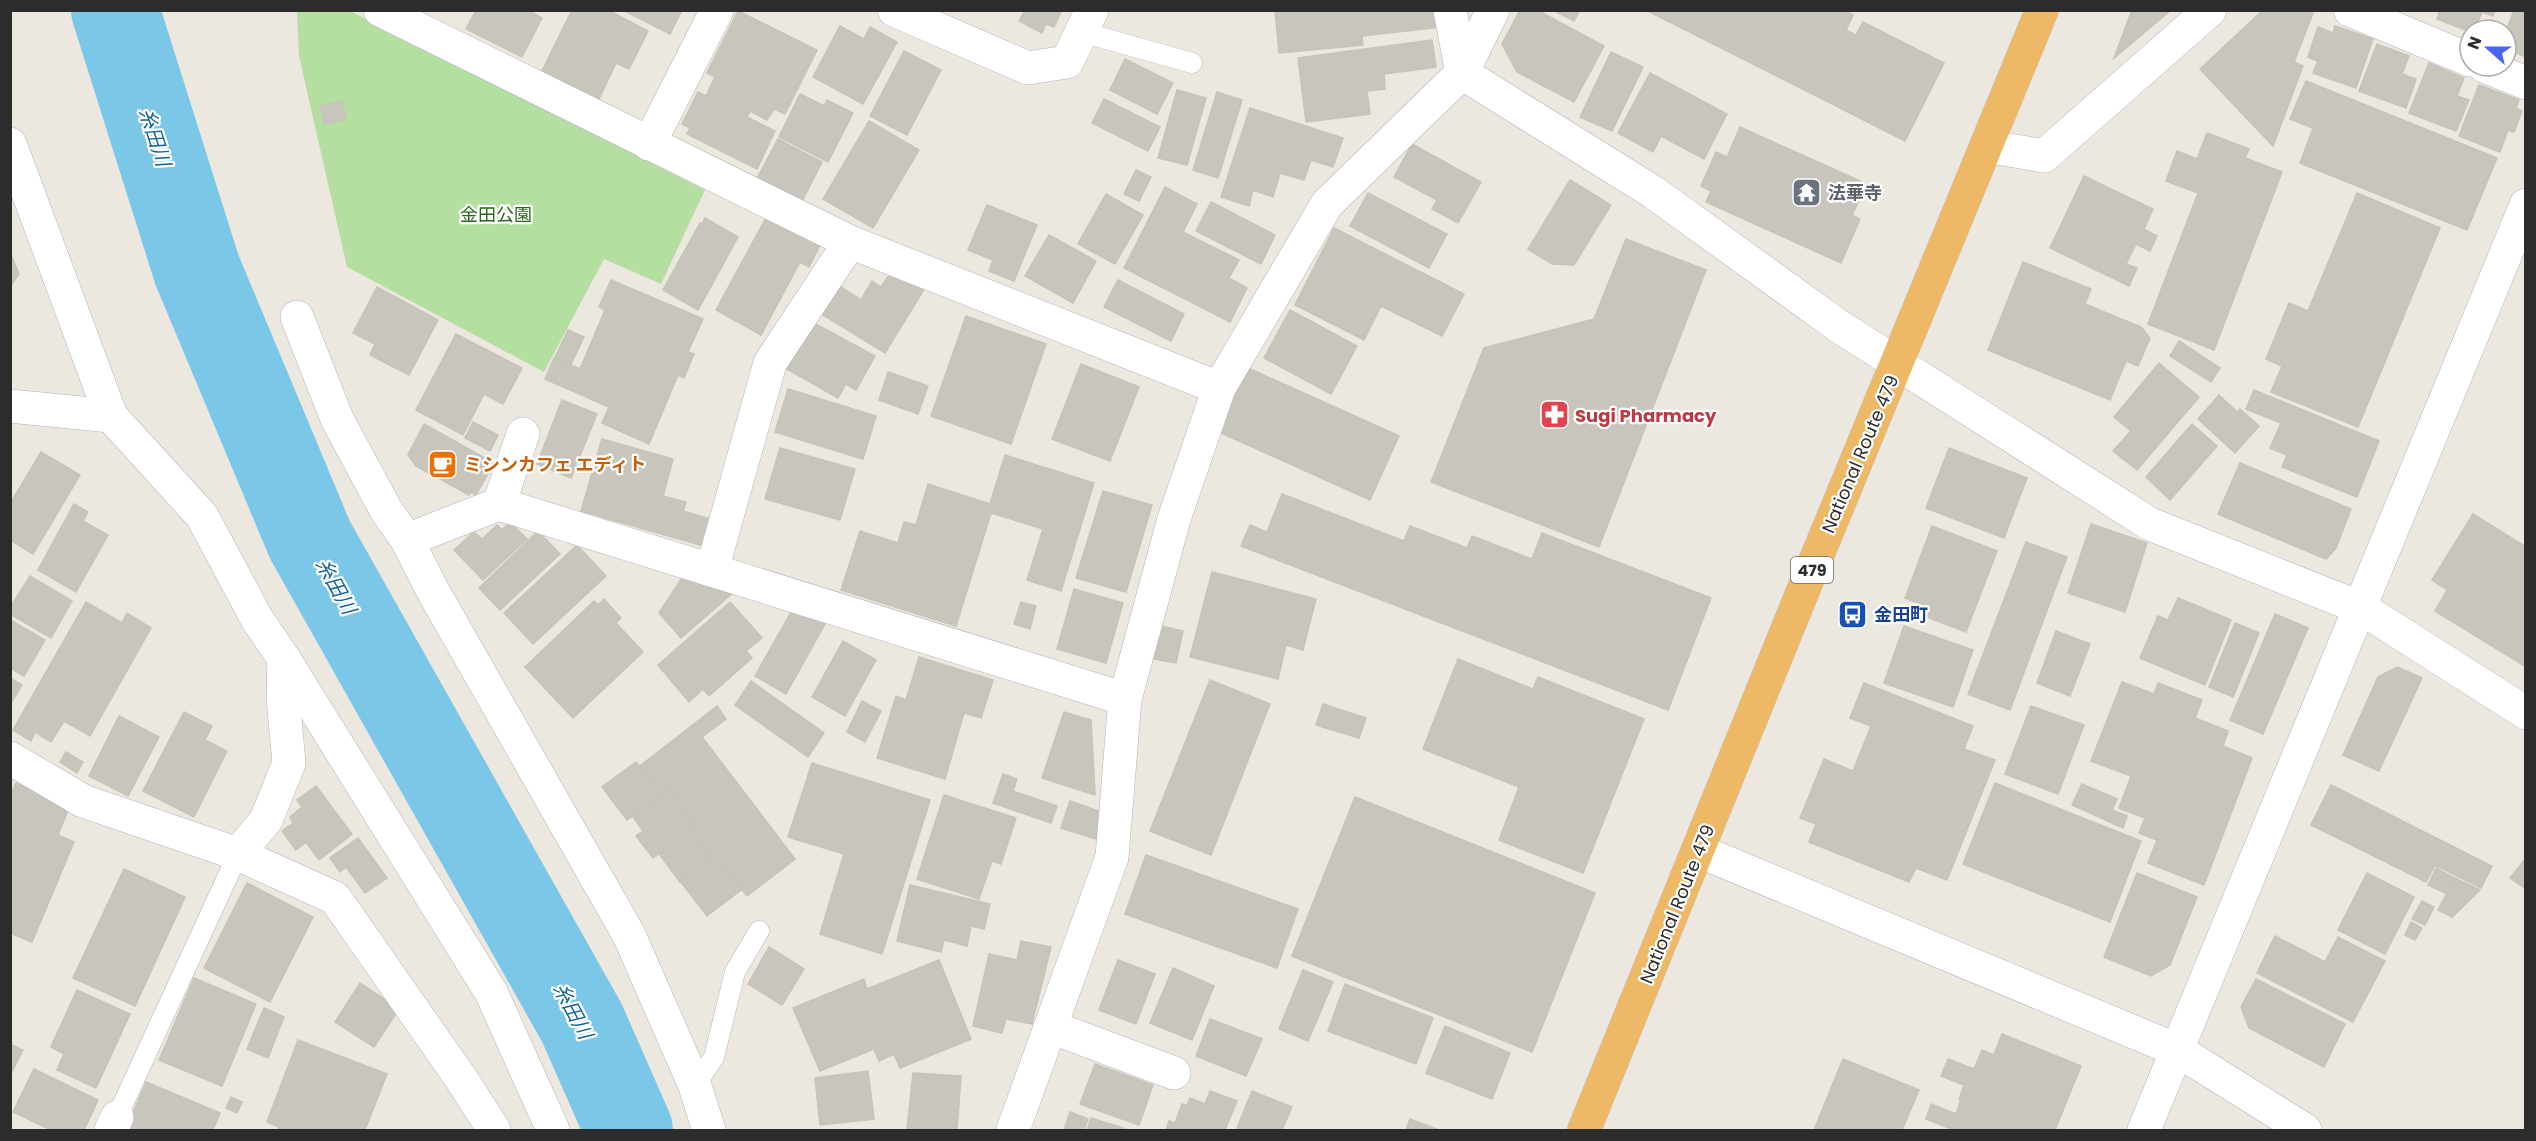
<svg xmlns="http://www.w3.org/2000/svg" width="2536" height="1141" font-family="Poppins,'Noto Sans JP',sans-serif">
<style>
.green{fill:#b4dfa0}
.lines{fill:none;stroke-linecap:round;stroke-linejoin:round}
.river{stroke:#7ac7e7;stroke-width:88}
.building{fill:#c8c5bd;stroke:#c8c3b9;stroke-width:1.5}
.service-casing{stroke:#b2b5be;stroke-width:21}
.minor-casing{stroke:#b2b5be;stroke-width:34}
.tertiary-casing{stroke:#b2b5be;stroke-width:34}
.trunk-casing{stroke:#c8c8c8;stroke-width:34}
.service{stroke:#fff;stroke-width:20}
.minor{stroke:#fff;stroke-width:33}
.tertiary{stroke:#fff;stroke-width:33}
.trunk{stroke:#edb966;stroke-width:33}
.labels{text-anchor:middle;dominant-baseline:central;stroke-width:4.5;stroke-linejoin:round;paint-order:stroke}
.shield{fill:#fff;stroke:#6b6b6b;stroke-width:1.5}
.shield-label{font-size:16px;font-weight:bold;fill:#2c2c2c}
.worship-label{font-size:18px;font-weight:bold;fill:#5b616d;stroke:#fff;text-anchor:start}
.park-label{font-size:18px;fill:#2c6520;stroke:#fff}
.health-label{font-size:18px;font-weight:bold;fill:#be3a42;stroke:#fff;text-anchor:start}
.street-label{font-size:18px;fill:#2c2c2c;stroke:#fff}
.food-label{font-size:18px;font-weight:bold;fill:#c56008;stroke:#fff;text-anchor:start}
.transit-label{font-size:18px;font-weight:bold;fill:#164399;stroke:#fff;text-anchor:start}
.water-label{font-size:20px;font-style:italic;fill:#176694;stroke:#fff}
</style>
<rect width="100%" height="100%" fill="#ece7df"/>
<!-- green -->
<polygon class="green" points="297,11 350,11 705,190 661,284 604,259 544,372 347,267 299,56"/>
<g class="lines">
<!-- river -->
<polyline class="river" points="115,10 197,270 310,540 582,1023 629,1130"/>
</g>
<!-- building -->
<g class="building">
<polygon points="476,10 528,10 542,18 522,57 466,29"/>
<polygon points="572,10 608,10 648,31 629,69 616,63 599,99 542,71"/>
<polygon points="623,10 682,10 670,34"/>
<polygon points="1025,10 1062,10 1054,27 1046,24 1042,33 1019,21"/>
<polygon points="1275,10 1439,10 1441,27 1362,36 1363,45 1279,53"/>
<polygon points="1520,10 1537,10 1604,46 1574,102 1517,72 1502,44"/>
<polygon points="1553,10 1580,10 1574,21"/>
<polygon points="1646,10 1812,10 1816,13 1818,10 1844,10 1853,15 1846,30 1856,35 1863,22 1944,63 1905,141"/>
<polygon points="2132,10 2171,10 2114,58"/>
<polygon points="2263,10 2306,10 2313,13 2294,62 2303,66 2273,146 2200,69"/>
<polygon points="2440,10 2495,10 2493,16 2482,12 2475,30 2470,30 2470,32 2437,19"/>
<polygon points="2514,10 2526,10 2526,57 2506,49 2506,32"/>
<polygon points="738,11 817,50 785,114 774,109 767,120 750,111 747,117 775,131 757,169 687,134 690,128 682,124 698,92 706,96 715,77 707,73"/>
<polygon points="840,26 864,39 870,27 897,42 863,104 813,77"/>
<polygon points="2335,26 2373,39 2356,88 2313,73 2318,61 2308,57 2318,27 2333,33"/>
<polygon points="1432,40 1436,67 1384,74 1385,89 1367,91 1370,114 1306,122 1298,58"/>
<polygon points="2377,44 2409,56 2402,74 2416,79 2406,108 2359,91"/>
<polygon points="904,51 941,70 907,135 870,116"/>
<polygon points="1611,52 1643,67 1612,131 1580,117"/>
<polygon points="1125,59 1173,83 1157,114 1110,90"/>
<polygon points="2429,63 2464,78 2457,96 2469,100 2456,131 2409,113"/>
<polygon points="1650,73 1727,114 1704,159 1661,136 1653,152 1618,133"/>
<polygon points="2306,81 2497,158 2467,230 2300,163 2313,128 2290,119"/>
<polygon points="2479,85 2519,100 2516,108 2522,111 2514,132 2508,130 2500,152 2459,136"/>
<polygon points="1177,90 1206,98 1187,165 1158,158"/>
<polygon points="1217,92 1242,100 1218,178 1193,170"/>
<polygon points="800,94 824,106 827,100 853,113 828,162 779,137"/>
<polygon points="1104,99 1160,127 1148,151 1092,123"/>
<polygon points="342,101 346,119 324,124 320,106"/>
<polygon points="1250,108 1343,138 1333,167 1311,160 1304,180 1280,173 1273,197 1253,190 1249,206 1221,197"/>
<polygon points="869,121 919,150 873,228 823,199"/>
<polygon points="1740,127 1867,184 1852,215 1860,219 1841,263 1706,202 1711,191 1701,186 1716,152 1727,157"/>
<polygon points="2207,133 2249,149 2245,158 2282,172 2214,350 2148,324 2198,193 2166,181 2177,151 2197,159"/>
<polygon points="778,139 822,162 799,207 754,184"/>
<polygon points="1412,144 1481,182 1458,223 1432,209 1437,200 1394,177"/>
<polygon points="1136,170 1151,177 1139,201 1124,194"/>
<polygon points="2084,176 2153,209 2144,229 2157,236 2150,251 2136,244 2126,264 2137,268 2129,286 2050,248"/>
<polygon points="1570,180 1611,205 1574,265 1552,264 1528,249"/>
<polygon points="1165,187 1197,204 1183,232 1239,260 1229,278 1247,288 1230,322 1124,268"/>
<polygon points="1368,193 1447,234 1429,268 1350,226"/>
<polygon points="2357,193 2440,228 2358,427 2271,392 2282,366 2266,359 2289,303 2308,311"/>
<polygon points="1106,194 1143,215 1115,264 1078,244"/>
<polygon points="1211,202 1275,235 1261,264 1196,231"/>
<polygon points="987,205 1037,225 1014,281 989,271 993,260 968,250"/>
<polygon points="767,216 820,245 809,267 800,262 761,335 716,310"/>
<polygon points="705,218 738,237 698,310 663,290 700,223 702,224"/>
<polygon points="1334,228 1464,294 1442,336 1381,306 1364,340 1295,305"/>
<polygon points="1049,235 1096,261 1073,303 1025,276"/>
<polygon points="1626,239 1706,270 1599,547 1431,482 1484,348 1594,319"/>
<polygon points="10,252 19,274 10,287"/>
<polygon points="2023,262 2091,289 2085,304 2141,327 2150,338 2138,366 2126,361 2110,400 1988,350"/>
<polygon points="897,263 928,283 885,353 815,310 833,282 861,300 872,281 881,287"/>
<polygon points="611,280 703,319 688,352 694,354 684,378 678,375 649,444 602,423 609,407 545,379 554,358 580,369 605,310 599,307"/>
<polygon points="1118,280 1184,314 1171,341 1104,307"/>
<polygon points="377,287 438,320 409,375 370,355 375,344 353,333"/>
<polygon points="1290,310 1357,346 1331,394 1264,358"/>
<polygon points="966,316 1046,344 1011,444 931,416"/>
<polygon points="810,321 875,356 856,390 846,384 838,398 785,368"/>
<polygon points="568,330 584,337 571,364 555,357"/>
<polygon points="456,334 522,368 503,404 484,394 463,435 416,410"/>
<polygon points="2179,341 2220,368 2211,382 2170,356"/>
<polygon points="2159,363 2199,397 2137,470 2113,451 2131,431 2114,417"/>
<polygon points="1081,364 1139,387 1110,461 1052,439"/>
<polygon points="1248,368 1399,436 1370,500 1219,432"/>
<polygon points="888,372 928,386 918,414 879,400"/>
<polygon points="788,389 876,416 863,459 775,432"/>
<polygon points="2254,390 2379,441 2357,497 2282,467 2287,455 2270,448 2281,423 2246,409"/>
<polygon points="2219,395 2237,412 2240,409 2259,426 2235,453 2198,419"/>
<polygon points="562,400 597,414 571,478 537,464"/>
<polygon points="473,422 498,435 490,451 465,438"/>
<polygon points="424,424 494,463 476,495 471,492 469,495 416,466 408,455"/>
<polygon points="2192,424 2217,446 2170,500 2146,477"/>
<polygon points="602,439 673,459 663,496 686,502 683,511 714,520 707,547 581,511"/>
<polygon points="780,448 855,469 840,520 765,499"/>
<polygon points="1949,448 2027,478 2004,538 1926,508"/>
<polygon points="41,452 80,475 33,554 10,540 10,504"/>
<polygon points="1005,455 1094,483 1061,591 1027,580 1043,529 991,513 956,626 841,590 860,531 898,543 904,522 916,525 928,484 990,504"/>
<polygon points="2240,463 2351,509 2336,548 2326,559 2218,514"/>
<polygon points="1103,491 1152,505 1126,592 1076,578"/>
<polygon points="1282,494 1404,541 1410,526 1467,548 1472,536 1532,559 1542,533 1711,598 1668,710 1241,546 1250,525 1267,532"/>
<polygon points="74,504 88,512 83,521 108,535 76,592 38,570"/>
<polygon points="2473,514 2526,547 2526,667 2435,611 2447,590 2432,580"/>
<polygon points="510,522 527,539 483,580 454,550 474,532 482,539 497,525 502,530"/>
<polygon points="2091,524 2147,543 2125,612 2068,593"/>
<polygon points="1932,526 1997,551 1966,632 1922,615 1925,606 1905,598"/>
<polygon points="538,531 560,554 500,610 479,588"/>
<polygon points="2026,542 2067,557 2010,710 1968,694"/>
<polygon points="577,545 606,576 533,644 504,613"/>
<polygon points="686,572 736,590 681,638 659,613"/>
<polygon points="1212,572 1316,599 1303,650 1286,645 1278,679 1190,657"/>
<polygon points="30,576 72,601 51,638 10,614 10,608"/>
<polygon points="1074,589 1123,603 1106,663 1057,649"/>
<polygon points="2178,598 2231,620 2205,685 2140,658 2158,616 2168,620"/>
<polygon points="604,599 621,618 616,623 643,652 573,718 525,667 594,601 598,605"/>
<polygon points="86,602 122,623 127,613 151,628 90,736 64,721 51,742 35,732 31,741 13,730"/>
<polygon points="730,602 762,638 746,651 752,658 709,696 703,689 689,702 658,665"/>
<polygon points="1021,602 1036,606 1030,629 1014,624"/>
<polygon points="794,607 825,624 786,694 755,676"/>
<polygon points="2275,614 2308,628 2263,734 2230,720"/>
<polygon points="10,620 45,640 24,676 10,668"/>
<polygon points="2235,623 2259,633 2233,697 2209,687"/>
<polygon points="1161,626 1183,631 1176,663 1154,659"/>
<polygon points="1904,626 1973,650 1953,707 1884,683"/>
<polygon points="2056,631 2090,644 2070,696 2037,683"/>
<polygon points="843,641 876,660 845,716 812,697"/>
<polygon points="919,657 993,680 981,718 964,713 945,779 877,758 896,696 906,700"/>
<polygon points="1458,659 1533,689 1538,677 1644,719 1583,873 1499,840 1519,787 1423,749"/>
<polygon points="2397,667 2422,678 2379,771 2343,755 2378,677"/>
<polygon points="10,678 22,685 10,705"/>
<polygon points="1210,680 1270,704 1211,855 1150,831"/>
<polygon points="751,681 824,733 808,757 735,705"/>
<polygon points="2122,682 2154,694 2158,683 2202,700 2195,718 2228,731 2223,746 2252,758 2204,885 2148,863 2157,840 2139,833 2145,818 2119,808 2131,776 2091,761"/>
<polygon points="1864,683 1973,726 1964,749 1995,760 1947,880 1916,868 1909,882 1809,842 1816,824 1800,818 1824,759 1853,771 1871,726 1850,718"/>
<polygon points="862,701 881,711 865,742 847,732"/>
<polygon points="1323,704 1366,718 1359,738 1316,725"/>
<polygon points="717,706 726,719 702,737 795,859 747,896 715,854 711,857 690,829 696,825 669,789 661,795 640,766"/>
<polygon points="2031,706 2084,725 2058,794 2005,774"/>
<polygon points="184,712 212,726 205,740 227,751 194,817 143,791"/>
<polygon points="1064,712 1091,720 1095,795 1042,778"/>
<polygon points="119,716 159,737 128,796 89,776"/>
<polygon points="66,752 83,762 77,773 60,762"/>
<polygon points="636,762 661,795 627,820 602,787"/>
<polygon points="812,763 930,800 882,954 820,934 844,854 788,837"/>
<polygon points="1003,774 1017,779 1013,791 1057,806 1051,823 993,803"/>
<polygon points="16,783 70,805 58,835 74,842 32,942 10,933 10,796"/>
<polygon points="1995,783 2141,841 2110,922 1963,864"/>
<polygon points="2082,784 2117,799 2112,810 2127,816 2123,828 2072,805"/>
<polygon points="2331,785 2492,866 2481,888 2435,865 2426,882 2311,825"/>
<polygon points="316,786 352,834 319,860 306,842 296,850 282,831 293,823 290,817 302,807 297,800"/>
<polygon points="669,789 696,825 653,858 636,836 643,831 633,817"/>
<polygon points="944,795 1016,818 1001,864 992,861 979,899 917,879"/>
<polygon points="1355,797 1595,893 1532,1052 1292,956"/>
<polygon points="1070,801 1104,813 1096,839 1061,828"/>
<polygon points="690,829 711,857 680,882 659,854"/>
<polygon points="358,838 387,878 365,893 346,867 340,872 330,858"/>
<polygon points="715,854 742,889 707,916 680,881"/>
<polygon points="1146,855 1298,909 1277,968 1125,914"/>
<polygon points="2526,858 2526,889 2510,878"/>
<polygon points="2436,868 2455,878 2447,894 2428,885"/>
<polygon points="124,869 185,897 135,1006 73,978"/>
<polygon points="2137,873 2197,897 2170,965 2151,976 2104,957"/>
<polygon points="2367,873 2414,897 2385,954 2338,930"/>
<polygon points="2455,878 2480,890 2452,917 2438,910"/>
<polygon points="247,883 313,917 270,1002 204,968"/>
<polygon points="910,885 990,904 984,929 971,926 967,946 944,940 941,952 897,941"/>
<polygon points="2422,901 2434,907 2425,925 2412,919"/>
<polygon points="2411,922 2422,928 2415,940 2405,935"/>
<polygon points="2275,936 2325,962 2338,937 2385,961 2353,1022 2257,973"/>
<polygon points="1021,941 1051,947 1032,1024 1006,1019 1002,1033 973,1026 989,954 1017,960"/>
<polygon points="769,947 804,969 782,1005 748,984"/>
<polygon points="939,960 971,1039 900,1068 894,1054 879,1061 874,1049 820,1071 793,1008 864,979 867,989"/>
<polygon points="1118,960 1155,974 1136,1024 1099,1010"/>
<polygon points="1173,968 1214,986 1192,1040 1150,1023"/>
<polygon points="1303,970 1333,982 1308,1041 1279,1029"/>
<polygon points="194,978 256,1004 222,1086 159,1060"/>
<polygon points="2256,979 2345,1024 2324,1067 2249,1028 2241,1007"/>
<polygon points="360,983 399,1009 374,1047 335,1022"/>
<polygon points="1345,984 1433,1018 1416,1064 1328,1031"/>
<polygon points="77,990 130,1014 96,1088 57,1070 64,1054 51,1047"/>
<polygon points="264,1008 284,1017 268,1058 247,1049"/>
<polygon points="1210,1019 1262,1039 1246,1076 1196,1056"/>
<polygon points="1445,1026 1510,1053 1492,1099 1426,1073"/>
<polygon points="2002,1034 2081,1066 2055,1130 1948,1130 1949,1128 1926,1119 1931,1104 1956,1114 1961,1099 1959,1099 1964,1085 1941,1076 1948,1059 1974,1069 1982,1050 1994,1055"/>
<polygon points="298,1040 387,1074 365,1130 278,1130 279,1127 267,1122"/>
<polygon points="10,1044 23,1050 10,1076"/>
<polygon points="1843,1059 1919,1090 1902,1130 1814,1130"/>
<polygon points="1095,1064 1153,1085 1139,1125 1080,1104"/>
<polygon points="34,1069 98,1100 84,1130 51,1130 13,1112"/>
<polygon points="868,1071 874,1119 820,1125 815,1078"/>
<polygon points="913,1073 961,1076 957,1130 907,1130"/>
<polygon points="146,1082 220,1113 213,1130 126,1130"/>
<polygon points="1210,1091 1237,1101 1225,1130 1166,1130 1169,1121 1175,1123 1182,1104 1187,1106 1190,1098 1205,1104"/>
<polygon points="1252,1091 1292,1107 1282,1130 1242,1130 1237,1128"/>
<polygon points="231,1097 242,1102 237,1113 226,1108"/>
<polygon points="1070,1112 1088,1119 1084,1130 1064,1130"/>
<polygon points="1091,1118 1129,1130 1087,1130"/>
<polygon points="1410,1119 1439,1130 1406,1130"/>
</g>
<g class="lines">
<defs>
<g id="service">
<polyline points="1082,32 1192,63"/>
<polyline points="695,1086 714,1057 735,972 759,931"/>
<polyline points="117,1117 238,854"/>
</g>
<g id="minor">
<polyline points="380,10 850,242 1219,388"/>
<polyline points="894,10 1028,68 1067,62 1092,10"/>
<polyline points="1450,10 1462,73 1653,192 1840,327 2150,524 2361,608 2526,713"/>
<polyline points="2350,10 2470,60"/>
<polyline points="2484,66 2526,83"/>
<polyline points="10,144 111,416 202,516 257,619 284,659 491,992 553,1130"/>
<polyline points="649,144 717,10"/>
<polyline points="1986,146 2044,156 2210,10"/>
<polyline points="297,317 337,419 386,510 407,540 434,593 629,935 695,1086 709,1130"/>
<polyline points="10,406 111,416"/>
<polyline points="499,504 523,434"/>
<polyline points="407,540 499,504 1125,699"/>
<polyline points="712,570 770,363 850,242"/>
<polyline points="10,758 83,801 238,854 335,898 462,1080 494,1130"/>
<polyline points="238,854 266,820 289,763 283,698 284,659"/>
<polyline points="1051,1027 1174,1073"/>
<polyline points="111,1130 117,1117"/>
<polyline points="1013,1130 1112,857 1125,699 1174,519 1219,388 1327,204 1462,73 1493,10"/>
</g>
<g id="tertiary">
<polyline points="1699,851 2177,1050 2305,1130"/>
<polyline points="2144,1130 2526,205"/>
</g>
<polyline id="trunk" points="1584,1130 1802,593 2042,10"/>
</defs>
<!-- service casing -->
<use href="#service" class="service-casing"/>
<!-- minor casing -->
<use href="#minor" class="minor-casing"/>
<!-- tertiary casing -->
<use href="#tertiary" class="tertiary-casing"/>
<!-- trunk casing -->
<use href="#trunk" class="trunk-casing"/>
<!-- service -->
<use href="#service" class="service"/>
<!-- minor -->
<use href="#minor" class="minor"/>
<!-- tertiary -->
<use href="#tertiary" class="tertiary"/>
<!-- trunk -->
<use href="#trunk" class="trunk"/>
</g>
<!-- icons -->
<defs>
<symbol id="temple-square" viewBox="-11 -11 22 22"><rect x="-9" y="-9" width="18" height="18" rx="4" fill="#6b7280" stroke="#fff"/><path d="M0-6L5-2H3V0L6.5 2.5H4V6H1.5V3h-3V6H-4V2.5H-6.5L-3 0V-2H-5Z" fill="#fff"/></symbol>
<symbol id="pharmacy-square" viewBox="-11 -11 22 22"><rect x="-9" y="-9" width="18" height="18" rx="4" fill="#e0444e" stroke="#fff"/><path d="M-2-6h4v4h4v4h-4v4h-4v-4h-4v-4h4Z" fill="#fff"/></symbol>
<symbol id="cafe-square" viewBox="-11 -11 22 22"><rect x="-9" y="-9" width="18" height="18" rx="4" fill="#e8710a" stroke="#fff"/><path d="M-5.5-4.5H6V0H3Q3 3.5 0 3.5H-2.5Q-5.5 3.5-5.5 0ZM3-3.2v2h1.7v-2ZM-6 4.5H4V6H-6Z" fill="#fff"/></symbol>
<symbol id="bus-square" viewBox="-11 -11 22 22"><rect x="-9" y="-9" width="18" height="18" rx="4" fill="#1a4fb4" stroke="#fff"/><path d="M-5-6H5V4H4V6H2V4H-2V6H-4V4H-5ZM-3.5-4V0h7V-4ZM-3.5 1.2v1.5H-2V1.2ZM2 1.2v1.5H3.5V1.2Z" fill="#fff"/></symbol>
</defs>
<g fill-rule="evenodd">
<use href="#temple-square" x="1790" y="176" width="33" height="33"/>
<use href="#pharmacy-square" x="1538" y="398" width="33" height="33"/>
<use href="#cafe-square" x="426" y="448" width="33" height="33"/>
<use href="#bus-square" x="1836" y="598" width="33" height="33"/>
</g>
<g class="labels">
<!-- shield labels -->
<rect class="shield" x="1791" y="557" width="42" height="26" rx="4.5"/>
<g class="shield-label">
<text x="1812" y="570">479</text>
</g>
<!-- worship labels -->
<g class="worship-label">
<text x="1828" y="192">法華寺</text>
</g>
<!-- park labels -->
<g class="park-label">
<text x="496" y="214">金田公園</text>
</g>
<!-- health labels -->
<g class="health-label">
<text x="1575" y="415">Sugi Pharmacy</text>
</g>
<!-- street labels -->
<g class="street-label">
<text transform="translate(1860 454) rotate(-67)">National Route 479</text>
<text transform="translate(1677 904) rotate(-68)">National Route 479</text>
</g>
<!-- food labels -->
<g class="food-label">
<text x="464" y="464">ミシンカフェ エディト</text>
</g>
<!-- transit labels -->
<g class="transit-label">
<text x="1874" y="614">金田町</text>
</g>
<!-- water labels -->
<g class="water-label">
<text transform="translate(155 137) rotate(72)">糸田川</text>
<text transform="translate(336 586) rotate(61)">糸田川</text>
<text transform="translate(573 1011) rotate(62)">糸田川</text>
</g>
</g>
<!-- border -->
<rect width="2536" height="1141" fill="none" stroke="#2c2c2c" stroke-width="24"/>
<!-- north arrow -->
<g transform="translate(2488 48) rotate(291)"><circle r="28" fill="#ffffff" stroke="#ababab" stroke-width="1.5"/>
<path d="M0-4.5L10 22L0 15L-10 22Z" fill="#4b65ee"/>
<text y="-9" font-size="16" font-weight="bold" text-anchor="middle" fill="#2c2c2c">N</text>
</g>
</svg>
